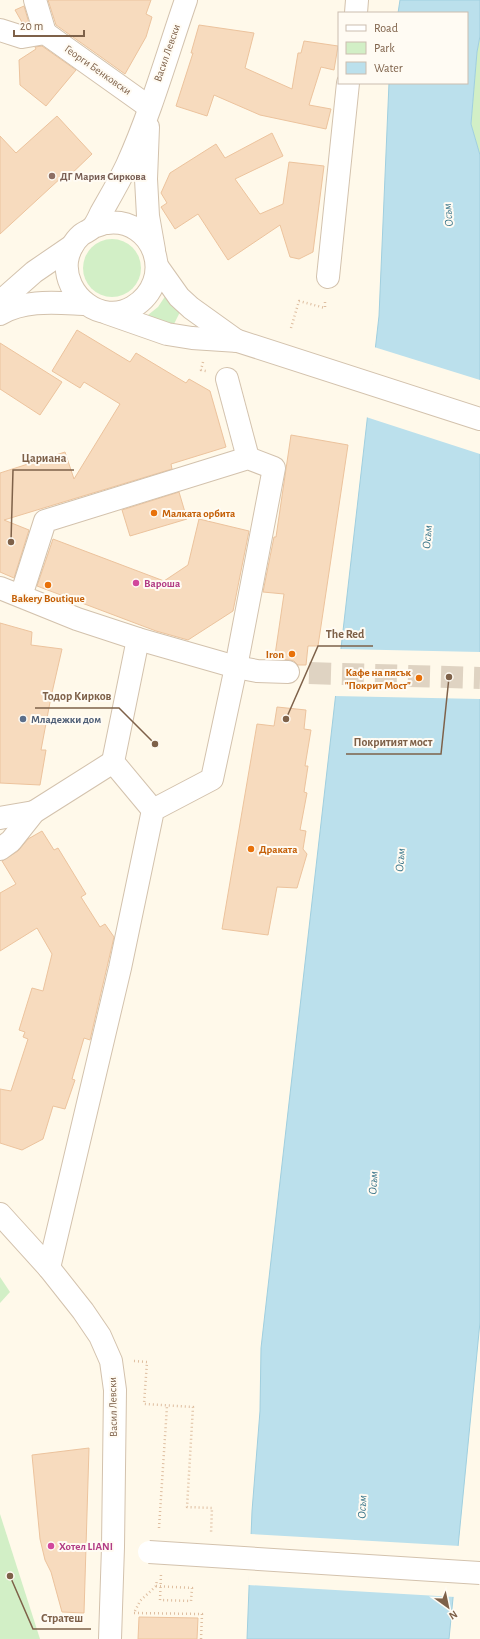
<svg xmlns="http://www.w3.org/2000/svg" width="480" height="1639" font-family="'Alegreya Sans',sans-serif">
<style>
.green{fill:#d2efc6}
.water{fill:#bbe0ec;stroke:#a0cfdf}
.pier{fill:#fff9ea}
.building{fill:#f7dbbe;stroke:#ecc39d}
.lines{fill:none;stroke-linecap:round;stroke-linejoin:round}
.minor-tunnel{stroke:#dfd3c2;stroke-width:22;stroke-dasharray:22 11;stroke-linecap:butt}
.minor-casing{stroke:#d3c2ad;stroke-width:24}
.path{stroke:#debea0;stroke-width:2.5;stroke-dasharray:1 3;stroke-linecap:butt}
.minor{stroke:#fff;stroke-width:22}
.minor-bridge-casing{stroke:#d3c2ad;stroke-width:24;stroke-linecap:butt}
.path-bridge{stroke:#debea0;stroke-width:2.5;stroke-dasharray:1 3;stroke-linecap:butt}
.minor-bridge{stroke:#fff;stroke-width:22}
.education-dot{fill:#8d6e63;stroke:#fffbf3;stroke-width:1.5}
.food-dot{fill:#e8710a;stroke:#fffbf3;stroke-width:1.5}
.hotel-dot{fill:#d1479c;stroke:#fffbf3;stroke-width:1.5}
.service-dot{fill:#5c6f8a;stroke:#fffbf3;stroke-width:1.5}
.labels{text-anchor:middle;dominant-baseline:central;stroke-width:4;stroke-linejoin:round;paint-order:stroke}
.street-label{font-size:11px;fill:#7e6149;stroke:#fffbf3}
.education-label{font-size:11px;font-weight:bold;fill:#785e54;stroke:#fffbf3;text-anchor:start}
.food-label{font-size:11px;font-weight:bold;fill:#c56008;stroke:#fffbf3;text-anchor:start}
.hotel-label{font-size:11px;font-weight:bold;fill:#b23c85;stroke:#fffbf3;text-anchor:start}
.service-label{font-size:11px;font-weight:bold;fill:#4e5e75;stroke:#fffbf3;text-anchor:start}
.water-label{font-size:12px;font-style:italic;fill:#3c778b;stroke:#fffbf3}
.leader{fill:none;stroke:#7e6149;stroke-width:1.5}
.callout-dot{fill:#7e6149;stroke:#fffbf3;stroke-width:1.5}
.callout-label{font-size:12px;text-anchor:middle;font-weight:bold;fill:#7e6149;stroke:#fffbf3;stroke-width:4;stroke-linejoin:round;paint-order:stroke}
</style>
<rect width="100%" height="100%" fill="#fff9ea"/>
<!-- green -->
<g class="green">
<polygon points="480,36 480,155 471,124 477,52"/>
<circle cx="112" cy="268" r="29"/>
<polygon points="166,295 181,310 173,326 160,323 148,315 158,307"/>
<polygon points="0,1277 10,1292 0,1303"/>
<polygon points="0,1514 40,1639 0,1639"/>
</g>
<!-- water -->
<polygon class="water" points="400,0 480,0 480,36 477,52 471,124 480,155 480,1322 449,1639 247,1639 252,1511 260,1411 261,1348 379,316 389,83 467,83 467,13 398,13"/>
<!-- pier -->
<g class="pier">
<polygon points="374,347 480,380 480,454 366,417"/>
<polygon points="339,649 480,652 480,699 334,696"/>
<polygon points="250,1534 460,1546 455,1597 248,1585"/>
</g>
<!-- building -->
<g class="building">
<polygon points="48,0 151,0 146,14 152,17 146,37 125,74 56,25"/>
<polygon points="24,6 29,23 23,24 15,10"/>
<polygon points="199,25 254,33 245,68 292,89 298,53 301,53 304,41 338,46 334,70 321,67 309,105 331,109 326,129 260,115 214,95 207,116 176,106 193,53 191,53"/>
<polygon points="42,46 76,70 46,106 20,85 19,60 36,49 35,47"/>
<polygon points="57,116 92,154 66,179 63,176 0,234 0,136 16,153"/>
<polygon points="272,133 283,156 235,179 260,214 283,204 289,162 324,166 313,252 299,259 290,257 280,225 228,260 198,214 175,229 161,207 167,203 161,193 170,173 216,144 225,158"/>
<polygon points="77,330 130,362 136,353 186,383 189,379 210,391 226,447 171,464 172,469 4,520 29,530 14,578 0,572 0,473 65,452 74,479 120,404 84,382 80,388 52,371"/>
<polygon points="0,343 62,382 40,415 0,389"/>
<polygon points="291,435 348,445 318,646 308,646 306,665 298,665 294,661 289,660 279,659 275,655 284,594 263,592 274,537 276,537"/>
<polygon points="179,492 187,519 130,536 122,510"/>
<polygon points="199,519 249,531 233,611 188,640 156,631 37,586 53,539 164,581 188,565"/>
<polygon points="0,623 32,632 31,645 62,649 51,697 41,750 46,750 40,785 0,783"/>
<polygon points="277,707 306,710 304,729 311,730 305,766 308,766 304,792 307,793 300,830 306,831 303,849 307,854 297,888 277,887 268,935 222,929 257,724 274,726"/>
<polygon points="42,831 54,850 58,848 86,894 81,897 100,927 105,924 114,937 90,1040 84,1038 72,1079 75,1080 65,1109 53,1106 43,1139 22,1150 0,1143 0,1089 11,1091 28,1039 23,1037 25,1032 19,1030 32,988 43,991 52,954 37,928 0,951 0,893 16,884 2,861 18,851 28,839"/>
<polygon points="89,1448 84,1613 62,1612 51,1572 45,1560 40,1539 32,1455"/>
<polygon points="139,1617 198,1618 197,1639 138,1639"/>
</g>
<g class="lines">
<!-- minor-tunnel -->
<polyline class="minor-tunnel" points="309,673 480,678"/>
<defs>
<g id="minor">
<polyline points="35,0 45,33"/>
<polyline points="356,13 357,0"/>
<polyline points="0,30 22,37 45,33 149,107"/>
<polyline points="148,127 146,179 148,216 154,250"/>
<path d="M 93,227 C 98,226 103,223 107,223 C 154,217 177,280 133,307 C 101,326 63,295 67,261 C 68,252 74,241 81,235 C 85,232 91,230 94,226 C 97,222 99,217 101,213 C 110,197 119,182 127,165 C 151,112 167,55 186,0"/>
<polyline points="157,266 179,297 191,308 237,341"/>
<polyline points="328,277 348,83"/>
<polyline points="0,302 34,272 72,246"/>
<polyline points="107,313 167,334 192,338 238,341 480,419"/>
<path d="M 0,314 C 26,299 57,303 86,304"/>
<polyline points="227,379 248,458"/>
<polyline points="0,588 77,619 138,639 236,667 257,671 288,672"/>
<polyline points="21,596 45,521 248,458 274,468 236,667 212,779 153,810 120,968 49,1268"/>
<polyline points="138,639 113,762 153,810"/>
<polyline points="0,818 34,812"/>
<polyline points="0,849 11,841 34,812 113,762"/>
<polyline points="0,1214 49,1268 83,1311 100,1336 111,1361 115,1390 113,1547 110,1639"/>
</g>
</defs>
<!-- minor casing -->
<use href="#minor" class="minor-casing"/>
<!-- path -->
<g class="path">
<polyline points="291,328 299,301 325,308 325,299"/>
<polyline points="203,362 201,370 206,371"/>
<polyline points="134,1361 147,1362 144,1404 193,1407 187,1507 212,1508 211,1534"/>
<polyline points="159,1528 167,1406"/>
<polyline points="156,1586 192,1588 191,1601 160,1600"/>
<polyline points="135,1611 140,1601 156,1586 157,1580"/>
<polyline points="134,1613 202,1614 201,1639"/>
</g>
<!-- minor -->
<use href="#minor" class="minor"/>
<defs>
<polyline id="minor-bridge" points="149,1552 480,1573"/>
</defs>
<!-- minor-bridge casing -->
<use href="#minor-bridge" class="minor-bridge-casing"/>
<!-- path-bridge -->
<polyline class="path-bridge" points="160,1600 161,1574"/>
<!-- minor-bridge -->
<use href="#minor-bridge" class="minor-bridge"/>
</g>
<!-- markers -->
<circle class="education-dot" cx="52" cy="176" r="4"/>
<g class="food-dot">
<circle cx="154" cy="513" r="4"/>
<circle cx="48" cy="585" r="4"/>
<circle cx="292" cy="654" r="4"/>
<circle cx="419" cy="678" r="4"/>
<circle cx="251" cy="849" r="4"/>
</g>
<g class="hotel-dot">
<circle cx="136" cy="583" r="4"/>
<circle cx="51" cy="1546" r="4"/>
</g>
<circle class="service-dot" cx="23" cy="719" r="4"/>
<g class="labels">
<!-- street labels -->
<g class="street-label">
<text transform="translate(167 53) rotate(-71)">Васил Левски</text>
<text transform="translate(98 70) rotate(35)">Георги Бенковски</text>
<text transform="translate(113 1407) rotate(-91)">Васил Левски</text>
</g>
<!-- education labels -->
<g class="education-label">
<text x="60" y="176">ДГ Мария Сиркова</text>
</g>
<!-- food labels -->
<g class="food-label">
<text x="162" y="513">Малката орбита</text>
<text x="48" y="598" text-anchor="middle">Bakery Boutique</text>
<text x="284" y="654" text-anchor="end">Iron</text>
<text x="411" y="672" text-anchor="end">Кафе на пясък<tspan x="411" dy="13">"Покрит Мост"</tspan></text>
<text x="259" y="849">Драката</text>
</g>
<!-- hotel labels -->
<g class="hotel-label">
<text x="144" y="583">Вароша</text>
<text x="59" y="1546">Хотел LIANI</text>
</g>
<!-- service labels -->
<g class="service-label">
<text x="31" y="719">Младежки дом</text>
</g>
<!-- water labels -->
<g class="water-label">
<text transform="translate(448 215) rotate(-95)">Осъм</text>
<text transform="translate(427 537) rotate(-85)">Осъм</text>
<text transform="translate(400 860) rotate(-85)">Осъм</text>
<text transform="translate(373 1183) rotate(-86)">Осъм</text>
<text transform="translate(362 1507) rotate(-88)">Осъм</text>
</g>
</g>
<!-- callouts -->
<path class="leader" d="M11 542L13 470H74M286 719L318 646H373M155 744L119 708H35M449 677L441 754H346M10 1576L33 1629H91"/>
<g class="callout-dot">
<circle cx="11" cy="542" r="4"/>
<circle cx="286" cy="719" r="4"/>
<circle cx="155" cy="744" r="4"/>
<circle cx="449" cy="677" r="4"/>
<circle cx="10" cy="1576" r="4"/>
</g>
<g class="callout-label">
<text x="44" y="462">Цариана</text>
<text x="345" y="638">The Red</text>
<text x="77" y="700">Тодор Кирков</text>
<text x="393" y="746">Покритият мост</text>
<text x="62" y="1622">Стратеш</text>
</g>
<!-- legend -->
<rect x="338" y="12" width="130" height="72" fill="#fffbf3" stroke="#cbbdaf"/>
<rect x="346" y="25" width="20" height="6" fill="#ffffff" stroke="#cbbdaf"/>
<text x="374" y="32" font-size="12" fill="#7e6149">Road</text>
<rect x="346" y="42" width="20" height="12" fill="#d2efc6" stroke="#cbbdaf"/>
<text x="374" y="52" font-size="12" fill="#7e6149">Park</text>
<rect x="346" y="62" width="20" height="12" fill="#bbe0ec" stroke="#cbbdaf"/>
<text x="374" y="72" font-size="12" fill="#7e6149">Water</text>
<!-- north arrow -->
<g transform="translate(448 1607) rotate(147)" stroke="#fffbf3" stroke-width="3" paint-order="stroke">
<path d="M0-3L7 15L0 10L-7 15Z" fill="#7e6149"/>
<text y="-6" font-size="11" font-weight="bold" text-anchor="middle" fill="#7e6149">N</text>
</g>
<!-- scale -->
<path d="M14 30v6h70v-6" fill="none" stroke="#7e6149" stroke-width="2"/>
<text x="20" y="30" font-size="12" fill="#7e6149" stroke="#fffbf3" stroke-width="3" paint-order="stroke">20 m</text>
</svg>
